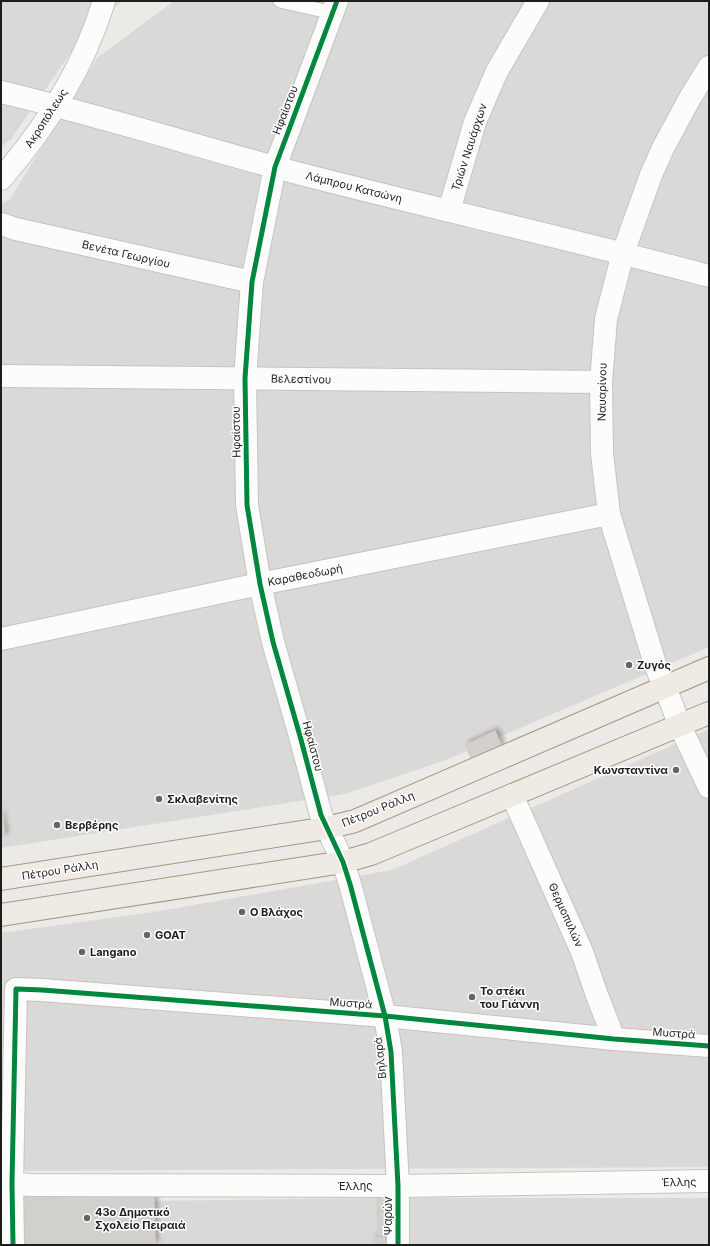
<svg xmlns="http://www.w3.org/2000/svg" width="710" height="1246" font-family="Inter,sans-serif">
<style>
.residential{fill:#dbd9d7}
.building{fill:#d2d0cd;stroke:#cfccc8;filter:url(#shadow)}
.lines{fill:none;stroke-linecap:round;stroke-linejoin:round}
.service-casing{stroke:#c4c4c2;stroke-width:15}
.minor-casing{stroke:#c4c4c2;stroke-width:24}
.tertiary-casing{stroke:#c4c4c2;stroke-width:24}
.primary-casing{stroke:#a19884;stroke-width:24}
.service{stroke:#fcfcfb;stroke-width:13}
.minor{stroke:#fcfcfb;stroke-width:22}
.tertiary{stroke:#fcfcfb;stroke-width:22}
.primary{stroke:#efebe4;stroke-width:22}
.cycleway-casing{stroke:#fff;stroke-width:8}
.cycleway{stroke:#00873e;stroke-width:5}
.poi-dot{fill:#656563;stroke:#fff;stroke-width:1.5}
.labels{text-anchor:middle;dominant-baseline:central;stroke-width:3;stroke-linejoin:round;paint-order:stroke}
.street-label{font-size:11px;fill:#1d1d1d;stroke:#fff}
.poi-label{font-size:11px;font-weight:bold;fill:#1d1d1d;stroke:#fff;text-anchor:start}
</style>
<defs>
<filter id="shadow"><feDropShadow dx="3.5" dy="-3.5" stdDeviation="2" flood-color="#0004"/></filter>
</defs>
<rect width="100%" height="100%" fill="#eceae6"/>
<!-- residential -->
<g class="residential">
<polygon points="1,1 122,1 74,48 11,139 1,147"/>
<polygon points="174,1 709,1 709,647 446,760 345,794 1,848 1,204 9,200 97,58"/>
<polygon points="709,729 709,1167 1,1171 1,933 160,911 392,870"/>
<polygon points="374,1198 709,1198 709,1245 1,1245 1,1203"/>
</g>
<!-- building -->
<g class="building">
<polygon points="495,731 502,747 472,760 465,745"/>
<polygon points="1,813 5,836 1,837"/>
<polygon points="154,1188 155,1245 19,1245 18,1190"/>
<polygon points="377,1190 393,1190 394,1235 378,1235"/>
<polygon points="374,1237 395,1237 395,1245 373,1245"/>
</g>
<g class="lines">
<defs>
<polyline id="service" points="280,1 333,13"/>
<g id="minor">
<path d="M 1,92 C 93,114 183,142 274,167 C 418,205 564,237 709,276"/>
<path d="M 1,179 C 46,127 84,67 104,1"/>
<polyline points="449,211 475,122 497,71 538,1"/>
<polyline points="1,224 16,229 252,282"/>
<polyline points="1,376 601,382"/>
<polyline points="1,639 260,584 609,514"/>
<polyline points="665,687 656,667 609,514 602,453 601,382 606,319 623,253 651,175 663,148 690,98 709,67"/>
<polyline points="512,795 582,952 598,998 614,1039"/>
<polyline points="327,828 321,815 300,736 273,642 260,584 247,505 245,378 252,282 275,167 337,1"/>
<polyline points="1,1183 32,1185 398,1186 709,1181"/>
<polyline points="13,1245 12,1183 16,989 42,990 385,1016 614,1039 709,1046"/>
</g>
<g id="tertiary">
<polyline points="665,687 680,726 709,787"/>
<polyline points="327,828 343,862 350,884 385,1016 391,1052 398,1186 398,1245"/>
</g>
<g id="primary">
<polyline points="1,879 327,828 355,821 709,668"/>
<polyline points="1,915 343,862 371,854 709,713"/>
</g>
</defs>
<!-- service casing -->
<use href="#service" class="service-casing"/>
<!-- minor casing -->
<use href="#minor" class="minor-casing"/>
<!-- tertiary casing -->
<use href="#tertiary" class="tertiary-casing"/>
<!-- primary casing -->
<use href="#primary" class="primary-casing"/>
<!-- service -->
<use href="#service" class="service"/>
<!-- minor -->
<use href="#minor" class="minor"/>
<!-- tertiary -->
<use href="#tertiary" class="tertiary"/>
<!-- primary -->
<use href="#primary" class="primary"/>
<defs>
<g id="cycleway">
<polyline points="337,1 275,167 252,282 245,378 247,505 260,584 273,642 300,736 321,815 343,862 350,884 385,1016 391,1052 398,1186 398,1245"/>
<polyline points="13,1245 12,1183 16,989 42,990 385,1016 614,1039 709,1046"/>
</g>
</defs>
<!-- cycleway casing -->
<use href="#cycleway" class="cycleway-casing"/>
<!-- cycleway -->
<use href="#cycleway" class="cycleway"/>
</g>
<!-- markers -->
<g class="poi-dot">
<circle cx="629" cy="665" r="4"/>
<circle cx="676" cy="770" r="4"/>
<circle cx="159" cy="799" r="4"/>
<circle cx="57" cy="825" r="4"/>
<circle cx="242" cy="912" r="4"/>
<circle cx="147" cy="935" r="4"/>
<circle cx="82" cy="952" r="4"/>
<circle cx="472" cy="997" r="4"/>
<circle cx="87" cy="1218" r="4"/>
</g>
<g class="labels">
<!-- street labels -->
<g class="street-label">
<text transform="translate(285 110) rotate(-69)">Ηφαίστου</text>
<text transform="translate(46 118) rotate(-57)">Ακροπόλεως</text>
<text transform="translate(469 147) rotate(-72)">Τριών Ναυάρχων</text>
<text transform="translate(354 187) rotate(14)">Λάμπρου Κατσώνη</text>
<text transform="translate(126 254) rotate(13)">Βενέτα Γεωργίου</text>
<text transform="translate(301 379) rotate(1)">Βελεστίνου</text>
<text transform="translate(602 392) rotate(-89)">Ναυαρίνου</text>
<text transform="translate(236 432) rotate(-91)">Ηφαίστου</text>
<text transform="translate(305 575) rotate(-11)">Καραθεοδωρή</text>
<text transform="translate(313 746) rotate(75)">Ηφαίστου</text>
<text transform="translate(378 809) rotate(-22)">Πέτρου Ράλλη</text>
<text transform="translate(60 870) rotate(-9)">Πέτρου Ράλλη</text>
<text transform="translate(566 915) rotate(66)">Θερμοπυλών</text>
<text transform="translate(351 1003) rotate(4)">Μυστρά</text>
<text transform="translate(674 1033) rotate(4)">Μυστρά</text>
<text transform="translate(380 1058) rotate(-96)">Βηλαρά</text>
<text transform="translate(679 1182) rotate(-1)">Έλλης</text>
<text x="355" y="1186">Έλλης</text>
<text transform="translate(388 1216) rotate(-90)">Ψαρών</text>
</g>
<!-- poi labels -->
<g class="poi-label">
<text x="637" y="665">Ζυγός</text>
<text x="668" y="770" text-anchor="end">Κωνσταντίνα</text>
<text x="167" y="799">Σκλαβενίτης</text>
<text x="65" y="825">Βερβέρης</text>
<text x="250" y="912">Ο Βλάχος</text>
<text x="155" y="935">GOAT</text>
<text x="90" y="952">Langano</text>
<text x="480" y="991">Το στέκι<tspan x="480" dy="13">του Γιάννη</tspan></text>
<text x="95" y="1212">43ο Δημοτικό<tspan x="95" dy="13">Σχολείο Πειραιά</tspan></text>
</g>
</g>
<!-- border -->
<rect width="710" height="1246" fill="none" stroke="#1d1d1d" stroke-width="4"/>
</svg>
